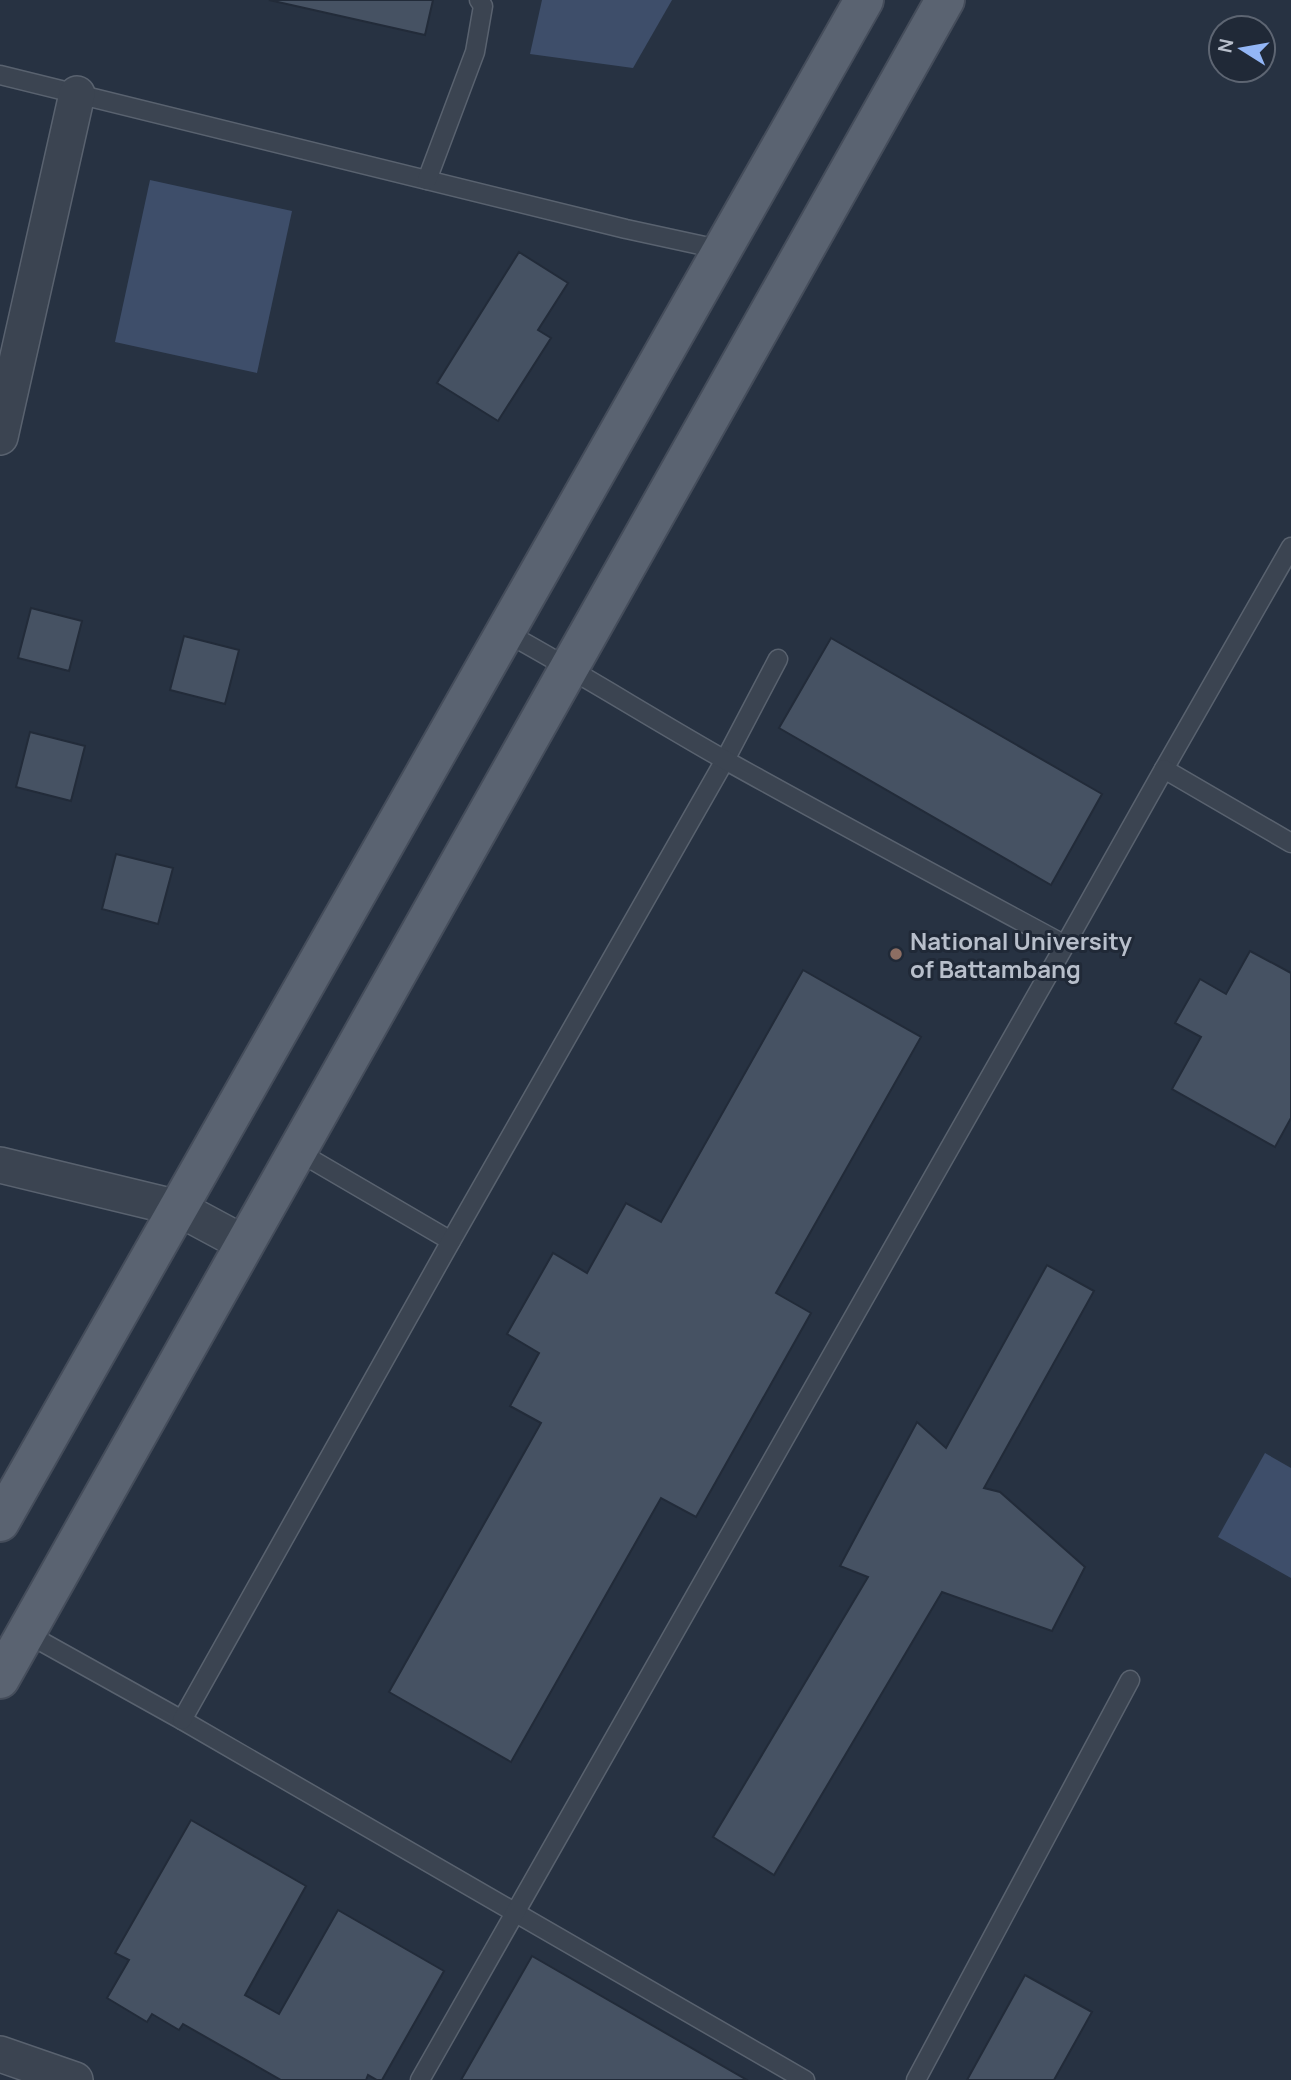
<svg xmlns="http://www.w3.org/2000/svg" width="1291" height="2080" font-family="Manrope,sans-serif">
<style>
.water{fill:#3e4e6a}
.building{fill:#465263;stroke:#222b39;stroke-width:2}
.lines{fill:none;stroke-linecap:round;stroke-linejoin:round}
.service-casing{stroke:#59626f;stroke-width:21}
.minor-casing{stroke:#59626f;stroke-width:38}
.primary-casing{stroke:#454d5b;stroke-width:42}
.service{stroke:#3b4451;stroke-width:18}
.minor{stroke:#3b4451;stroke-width:35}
.primary{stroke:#5a6371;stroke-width:38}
.education-dot{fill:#8d6e63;stroke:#202937;stroke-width:2.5}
.labels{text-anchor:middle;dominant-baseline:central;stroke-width:6;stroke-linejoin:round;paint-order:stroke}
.poi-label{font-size:24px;font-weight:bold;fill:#b8bfcb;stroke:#202937;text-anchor:start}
</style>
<rect width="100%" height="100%" fill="#273242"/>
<!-- water -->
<g class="water">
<polygon points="542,0 672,0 633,68 530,54"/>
<polygon points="150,180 292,211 257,373 115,342"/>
<polygon points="1265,1453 1291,1468 1291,1578 1218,1537"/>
</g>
<!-- building -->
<g class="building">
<polygon points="269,0 433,0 425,35"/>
<polygon points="519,252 568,283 538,330 551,338 498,421 437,383"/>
<polygon points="31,608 82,621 69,671 18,658"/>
<polygon points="184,636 239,650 225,704 170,690"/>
<polygon points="831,638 1102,794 1051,885 779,728"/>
<polygon points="30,732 85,746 71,801 16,787"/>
<polygon points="116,854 173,868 158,924 102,909"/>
<polygon points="1250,951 1291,973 1291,1118 1275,1147 1172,1089 1201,1037 1175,1023 1200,979 1226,994"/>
<polygon points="803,970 921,1037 776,1293 811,1313 696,1517 661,1498 511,1762 389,1692 541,1423 510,1406 539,1353 507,1334 553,1253 587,1273 626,1203 661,1222"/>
<polygon points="1047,1265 1094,1291 984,1488 1000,1492 1085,1567 1052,1631 942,1592 774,1875 713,1837 868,1577 840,1566 917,1422 946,1448"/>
<polygon points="191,1820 306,1886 245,1995 279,2014 338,1910 444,1971 382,2080 377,2080 368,2075 366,2080 281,2080 183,2024 179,2030 152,2014 147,2022 107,1998 129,1960 115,1953"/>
<polygon points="532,1956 747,2080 461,2080"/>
<polygon points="1025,1975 1092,2012 1054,2080 967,2080"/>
</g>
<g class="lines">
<defs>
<g id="service">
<polyline points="0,75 626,229 723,250"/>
<polyline points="427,180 475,52 483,6 479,0"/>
<polyline points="1164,769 1291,547"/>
<polyline points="1065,945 1164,769 1291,843"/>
<polyline points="297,1151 451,1241"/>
<polyline points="26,1633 182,1720 805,2080"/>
<polyline points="182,1720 451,1241 725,760 778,659"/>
<path d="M 420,2080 L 1065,945 C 952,884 838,823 725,760 C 651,718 580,673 505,632"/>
<polyline points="916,2080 1130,1680"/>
</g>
<g id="minor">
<polyline points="0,437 77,94"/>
<polyline points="0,1165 178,1208 245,1244"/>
<polyline points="0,2054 75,2080"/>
</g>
<g id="primary">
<polyline points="0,1522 864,0"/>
<polyline points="0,1679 945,0"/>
</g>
</defs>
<!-- service casing -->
<use href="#service" class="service-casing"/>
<!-- minor casing -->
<use href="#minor" class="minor-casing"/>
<!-- primary casing -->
<use href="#primary" class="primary-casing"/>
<!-- service -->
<use href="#service" class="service"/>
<!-- minor -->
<use href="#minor" class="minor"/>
<!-- primary -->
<use href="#primary" class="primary"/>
</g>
<!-- markers -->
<circle class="education-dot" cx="896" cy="954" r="7"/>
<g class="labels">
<!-- poi labels -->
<g class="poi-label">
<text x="910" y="940">National University<tspan x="910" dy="28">of Battambang</tspan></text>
</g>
</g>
<!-- north arrow -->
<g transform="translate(1242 49) rotate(281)"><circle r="33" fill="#202937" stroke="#5d6572" stroke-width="2"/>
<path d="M0-5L12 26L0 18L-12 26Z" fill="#93b6f6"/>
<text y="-10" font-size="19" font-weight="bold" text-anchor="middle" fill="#b8bfcb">N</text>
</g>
</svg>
